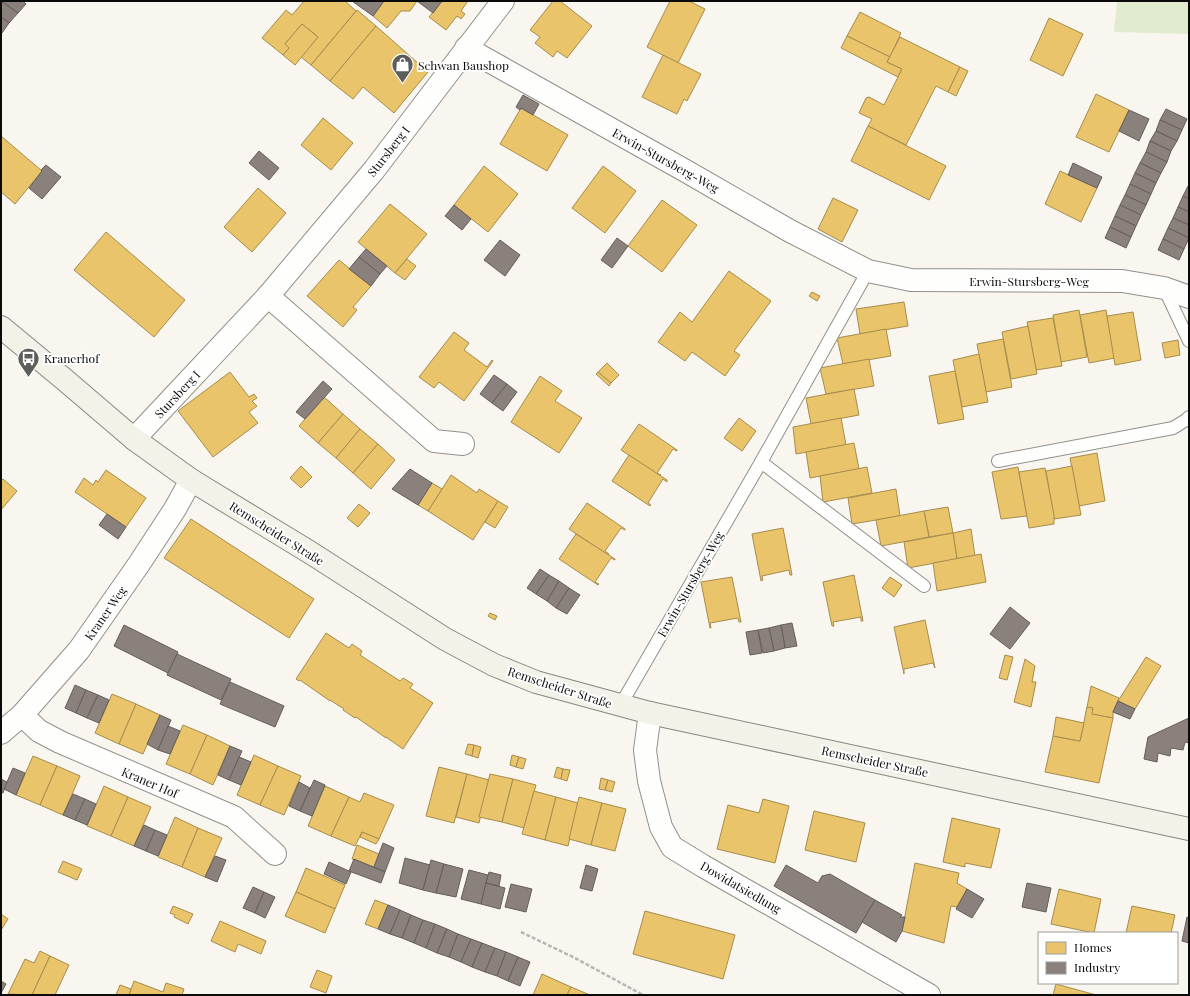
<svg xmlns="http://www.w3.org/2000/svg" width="1190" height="996" font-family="'Playfair Display',serif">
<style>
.green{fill:#e1eccf}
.homes{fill:#e9c46a;stroke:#a68c4d}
.industry{fill:#8a817c;stroke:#645d5a}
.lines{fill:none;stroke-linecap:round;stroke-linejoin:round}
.lane-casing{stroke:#91908d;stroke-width:14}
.street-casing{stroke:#91908d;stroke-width:24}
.secondary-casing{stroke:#888783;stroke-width:24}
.path{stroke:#b7b6b5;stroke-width:2.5;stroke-dasharray:4 2;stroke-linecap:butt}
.lane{stroke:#fefefc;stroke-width:12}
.street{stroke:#fefefc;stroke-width:22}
.secondary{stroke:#f3f2e8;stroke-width:22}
.labels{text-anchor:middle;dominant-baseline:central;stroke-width:4;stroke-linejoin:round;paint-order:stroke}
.poi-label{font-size:12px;fill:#0a0a0a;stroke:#fff;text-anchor:start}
.street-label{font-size:12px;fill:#0a0a0a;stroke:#fff}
</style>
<rect width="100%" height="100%" fill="#f8f6ee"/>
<!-- green -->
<polygon class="green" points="1117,1 1189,1 1189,34 1114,32"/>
<!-- homes -->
<g class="homes">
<polygon points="304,1 345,1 356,11 311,65 301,57 318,37 302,24 285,44 289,48 283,55 262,38 286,10 292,15"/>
<polygon points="384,1 417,1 410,11 401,11 387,28 373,16"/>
<polygon points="442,1 468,1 461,11 465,14 461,19 457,16 446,30 429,17"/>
<polygon points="553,1 560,1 592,26 567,58 557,51 553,57 535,43 540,37 530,30"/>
<polygon points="670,1 689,1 705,9 678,63 647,47"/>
<polygon points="357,10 376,26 330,81 311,65"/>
<polygon points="860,12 901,33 890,57 847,36"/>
<polygon points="1049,18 1083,34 1063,76 1030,60"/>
<polygon points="302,24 318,37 295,65 283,55 289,48 285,44"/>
<polygon points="376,26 428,72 394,113 363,87 353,99 330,81"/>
<polygon points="847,36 890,57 887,62 902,69 898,77 841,48"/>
<polygon points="900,37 960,67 948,92 936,86 906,145 868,126 872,119 859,113 866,98 869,97 884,105 902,69 887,62"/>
<polygon points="663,55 701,74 687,101 684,99 677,114 642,97"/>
<polygon points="960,67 968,71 956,96 948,92"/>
<polygon points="1096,94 1129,110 1109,152 1076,137"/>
<polygon points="521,108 568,135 547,171 500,144"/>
<polygon points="323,118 353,143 331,170 301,145"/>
<polygon points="868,126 946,166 929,200 851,161"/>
<polygon points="1,136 42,171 15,204 1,192"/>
<polygon points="484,166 518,194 488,232 454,205"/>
<polygon points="603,166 636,191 605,233 572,208"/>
<polygon points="1060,171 1097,188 1081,222 1045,204"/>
<polygon points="258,188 286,213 252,252 224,227"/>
<polygon points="833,198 858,210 842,242 818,229"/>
<polygon points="662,200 697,225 662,272 628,246"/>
<polygon points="390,204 427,234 395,273 358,242"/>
<polygon points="106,232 185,300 154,337 74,270"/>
<polygon points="407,259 416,266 405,280 395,273"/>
<polygon points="339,260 371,286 353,307 357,310 343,327 307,296"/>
<polygon points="729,271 771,301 734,351 740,355 725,376 692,352 685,361 658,342 680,312 692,322"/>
<polygon points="812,292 820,296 817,301 809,296"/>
<polygon points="904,302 908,326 860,334 856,309"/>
<polygon points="1079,310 1087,357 1061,362 1053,315"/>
<polygon points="1106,310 1115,358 1089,363 1080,315"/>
<polygon points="1133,312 1141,360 1115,365 1107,316"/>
<polygon points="1053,318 1062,366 1036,370 1027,322"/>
<polygon points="1028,326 1037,374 1011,379 1002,332"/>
<polygon points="886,329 891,356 843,364 837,338"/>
<polygon points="454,332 469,343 464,350 487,367 492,360 493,361 464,401 439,382 434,388 419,377"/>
<polygon points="1003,339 1012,387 986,392 977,344"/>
<polygon points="1178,340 1180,355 1165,358 1162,343"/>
<polygon points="979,354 988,402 962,407 953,360"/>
<polygon points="869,359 874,386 826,394 820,368"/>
<polygon points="607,363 619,375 611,383 598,372"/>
<polygon points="955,371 964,419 938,424 929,376"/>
<polygon points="230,372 249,397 254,394 257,398 252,401 257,406 249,412 258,423 213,457 178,411"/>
<polygon points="598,372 611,383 609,386 596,374"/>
<polygon points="540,376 562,391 555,401 582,418 559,453 511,422"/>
<polygon points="854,389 859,415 811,424 806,398"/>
<polygon points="324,397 343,414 318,443 299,426"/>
<polygon points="343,414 360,429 336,458 318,443"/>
<polygon points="739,418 756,431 742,451 724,438"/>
<polygon points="841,418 846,445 796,454 793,427"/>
<polygon points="639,424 677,450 677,451 673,449 657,473 661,475 660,476 621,450"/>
<polygon points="360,429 378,444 353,473 336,458"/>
<polygon points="854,443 859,469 810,478 806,452"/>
<polygon points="378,444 395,460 371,489 353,473"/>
<polygon points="1097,453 1105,501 1079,506 1070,458"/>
<polygon points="629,455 667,480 667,482 663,479 648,503 651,505 650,506 612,481"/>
<polygon points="301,466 312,477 301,488 290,478"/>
<polygon points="1072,466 1081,515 1054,519 1046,471"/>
<polygon points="867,467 872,493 823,502 820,476"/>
<polygon points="1018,467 1027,516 1001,519 992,472"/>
<polygon points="1045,468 1054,515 1054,524 1029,528 1019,472"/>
<polygon points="106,470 146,498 126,527 75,492 84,478 93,485 96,480 98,482"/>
<polygon points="451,475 477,493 479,489 498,501 473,540 428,511"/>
<polygon points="3,479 17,491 1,510 1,481"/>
<polygon points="432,483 442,489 428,511 418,505"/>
<polygon points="896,489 900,516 852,524 848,498"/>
<polygon points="498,501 508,507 495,528 485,522"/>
<polygon points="587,503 625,529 625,530 621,528 605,551 609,554 608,555 569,529"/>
<polygon points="359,504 370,513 358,527 347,518"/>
<polygon points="948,507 953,533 929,537 924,511"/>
<polygon points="924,511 929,537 881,546 876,520"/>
<polygon points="191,519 314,599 289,638 164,558"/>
<polygon points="783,528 792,575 790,575 789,570 762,576 763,580 761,581 752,534"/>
<polygon points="971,529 975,556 957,559 953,533"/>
<polygon points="953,533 957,559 908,568 904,542"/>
<polygon points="576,534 615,559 615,560 611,558 595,582 599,584 598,585 559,559"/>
<polygon points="981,554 986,582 937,591 933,563"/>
<polygon points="854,575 863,621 861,621 861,617 833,622 834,626 832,626 823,582"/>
<polygon points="732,577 741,622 739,622 738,618 710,623 711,628 710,628 701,582"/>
<polygon points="890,577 902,585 894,597 882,588"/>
<polygon points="490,613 497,616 495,620 488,616"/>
<polygon points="925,620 935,668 933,663 904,669 904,674 894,627"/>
<polygon points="326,633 349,648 352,644 362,651 360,655 400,681 403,678 413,684 410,688 433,703 403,749 386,737 386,738 356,717 355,718 343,710 344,709 330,700 330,701 300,680 299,681 296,679"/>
<polygon points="1005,655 1013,657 1007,680 999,678"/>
<polygon points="1146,657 1161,666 1135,709 1118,701"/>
<polygon points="1025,659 1035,666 1032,682 1036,682 1031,707 1014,702"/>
<polygon points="1091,686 1119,698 1113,712 1113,718 1086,713"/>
<polygon points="112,694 136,704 119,744 95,733"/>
<polygon points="136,704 160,715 143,754 119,744"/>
<polygon points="1087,707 1093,708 1092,714 1113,718 1099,783 1045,772 1053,736 1080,741"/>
<polygon points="1056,717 1084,723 1080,741 1053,736"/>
<polygon points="183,725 207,735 190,774 166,764"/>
<polygon points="207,735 230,746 213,785 190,774"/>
<polygon points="468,744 474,745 472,756 465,754"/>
<polygon points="474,745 481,747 478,758 472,756"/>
<polygon points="254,755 278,766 260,805 237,795"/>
<polygon points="512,755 519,757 516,767 510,765"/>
<polygon points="33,756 57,766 40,805 16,795"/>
<polygon points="519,757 526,759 523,769 516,767"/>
<polygon points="57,766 80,776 63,815 40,805"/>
<polygon points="278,766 301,776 284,815 260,805"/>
<polygon points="439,767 467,774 454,823 426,816"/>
<polygon points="557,767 563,769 561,779 554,777"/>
<polygon points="563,769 570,770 567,781 561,779"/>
<polygon points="467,774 489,780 479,823 456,817"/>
<polygon points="490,774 513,779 502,822 479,817"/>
<polygon points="601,778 608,780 605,790 599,789"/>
<polygon points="513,779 536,785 524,828 502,822"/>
<polygon points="608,780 615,782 612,792 605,790"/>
<polygon points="104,786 128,797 111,836 87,826"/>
<polygon points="325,786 349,797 331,836 308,826"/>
<polygon points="534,791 556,797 545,840 522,834"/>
<polygon points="364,793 394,805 379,839 362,832 355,846 331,836 349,797 360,802"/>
<polygon points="128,797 151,807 134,846 111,836"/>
<polygon points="556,797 578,803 568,846 545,840"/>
<polygon points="579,797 602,803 591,845 569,839"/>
<polygon points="763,799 789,806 775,863 717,849 728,805 759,813"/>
<polygon points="602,803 626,809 615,851 591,845"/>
<polygon points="814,811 865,823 856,862 805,850"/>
<polygon points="175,817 198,828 182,867 158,857"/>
<polygon points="952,818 1000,829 991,868 965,863 965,867 943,862"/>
<polygon points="198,828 222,838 205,877 182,867"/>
<polygon points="362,832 379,839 376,844 360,837"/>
<polygon points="357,845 379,854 374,867 352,859"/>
<polygon points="63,861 82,869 77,880 58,872"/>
<polygon points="915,863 959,873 957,883 967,889 957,907 951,906 944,943 902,931"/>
<polygon points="306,868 345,885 335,909 296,892"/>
<polygon points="1059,889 1101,899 1094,933 1051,924"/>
<polygon points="296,892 335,909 325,933 285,916"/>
<polygon points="375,900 388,905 378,929 365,924"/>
<polygon points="173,906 193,914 188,924 174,917 175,915 170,913"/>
<polygon points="1132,906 1175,915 1171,933 1126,933"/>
<polygon points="645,911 735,935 723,979 633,954"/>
<polygon points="1,914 8,919 1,930"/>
<polygon points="220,921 266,941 261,954 238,944 235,952 211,941"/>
<polygon points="40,951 50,956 32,995 8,994 25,959 34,963"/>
<polygon points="50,956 69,965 55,995 32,995"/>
<polygon points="317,970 332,976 326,993 310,987"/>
<polygon points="542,974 571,987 567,995 533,995"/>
<polygon points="134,981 163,992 166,983 184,989 182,995 129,995"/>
<polygon points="1056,984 1096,995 1053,995"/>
<polygon points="120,985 131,989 129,995 116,995"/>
<polygon points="571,987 590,995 567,995"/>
</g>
<!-- industry -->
<g class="industry">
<polygon points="1,1 18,13 9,23 1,17"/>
<polygon points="2,1 23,1 26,4 18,13"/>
<polygon points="352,1 384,1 373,16"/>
<polygon points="417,1 442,1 433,13"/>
<polygon points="1,17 9,23 2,33 1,32"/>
<polygon points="523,95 539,104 533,115 521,108 520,110 516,107"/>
<polygon points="1166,109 1187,119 1182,130 1160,120"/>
<polygon points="1129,110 1149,119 1139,141 1119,131"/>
<polygon points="1160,120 1182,130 1177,141 1156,131"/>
<polygon points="1156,131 1177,141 1171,151 1150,141"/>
<polygon points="1150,141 1171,151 1167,162 1146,152"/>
<polygon points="259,151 279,168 269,180 249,163"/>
<polygon points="1146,152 1167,162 1161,173 1140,163"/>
<polygon points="1073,163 1102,177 1097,188 1068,175"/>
<polygon points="1140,163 1161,173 1156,183 1135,173"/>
<polygon points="46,165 61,177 42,199 29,188 42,171 41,170"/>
<polygon points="1135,173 1156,183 1151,194 1130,184"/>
<polygon points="1130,184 1151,194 1146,205 1125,195"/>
<polygon points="1188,186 1189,186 1189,199 1183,196"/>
<polygon points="1125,195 1146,205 1141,215 1120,205"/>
<polygon points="1183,196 1189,199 1189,212 1178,207"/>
<polygon points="454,205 471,219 462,230 445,216"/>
<polygon points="1120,205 1141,215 1136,226 1115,216"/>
<polygon points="1178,207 1189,212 1189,225 1173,218"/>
<polygon points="1115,216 1136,226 1131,237 1110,227"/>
<polygon points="1173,218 1189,225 1189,238 1168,228"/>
<polygon points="1110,227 1131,237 1126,248 1105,238"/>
<polygon points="1168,228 1189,238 1184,249 1163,239"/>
<polygon points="617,238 628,246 612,268 601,260"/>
<polygon points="1163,239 1184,249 1179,260 1158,250"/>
<polygon points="500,240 520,255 505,276 484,260"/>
<polygon points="366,249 387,266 380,274 359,257"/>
<polygon points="359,257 380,274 371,286 349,269"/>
<polygon points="494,375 507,384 492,403 480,394"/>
<polygon points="323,381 332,389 305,419 296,412"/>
<polygon points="507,384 517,392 503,411 492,403"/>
<polygon points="410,469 432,483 418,505 392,489"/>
<polygon points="107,514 126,527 118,539 99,525"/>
<polygon points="540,569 549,575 536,594 527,588"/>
<polygon points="549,575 559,581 547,601 536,594"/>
<polygon points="559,581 569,588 556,608 547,601"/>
<polygon points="569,588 580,595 567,614 556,608"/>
<polygon points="1010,607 1030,623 1010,649 990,634"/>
<polygon points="792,623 797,646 785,648 781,625"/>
<polygon points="124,625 178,652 168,673 114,646"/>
<polygon points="781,625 785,648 774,651 769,628"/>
<polygon points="769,628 774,651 763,653 758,630"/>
<polygon points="758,630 762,653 750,655 746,632"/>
<polygon points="177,654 231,679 221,700 167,675"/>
<polygon points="230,682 284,706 275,727 220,704"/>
<polygon points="75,685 86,690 76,713 65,708"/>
<polygon points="86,690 98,695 87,718 76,713"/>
<polygon points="98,695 109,700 99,723 87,718"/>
<polygon points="1118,701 1135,709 1130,719 1113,712"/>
<polygon points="160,715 171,720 158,750 147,744"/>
<polygon points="1189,718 1189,743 1185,742 1183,750 1171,748 1170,756 1158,753 1157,762 1144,759 1148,737"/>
<polygon points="168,726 180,731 170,754 158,750"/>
<polygon points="230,746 242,751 229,780 218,775"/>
<polygon points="239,757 251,762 241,785 229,780"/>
<polygon points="13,768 25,773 16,795 4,789"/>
<polygon points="1,779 7,782 3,793 1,792"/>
<polygon points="314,780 325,785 312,816 300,811"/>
<polygon points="299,782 310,788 300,811 289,806"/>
<polygon points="73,794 85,799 75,820 63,815"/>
<polygon points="85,799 96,804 87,825 75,820"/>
<polygon points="144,825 155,830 146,851 134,846"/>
<polygon points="155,830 167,835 158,856 146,851"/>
<polygon points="383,843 394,848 385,872 374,867"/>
<polygon points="215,856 226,860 217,882 205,877"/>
<polygon points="405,858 430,865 423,890 399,883"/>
<polygon points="354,859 385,872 381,883 349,871"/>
<polygon points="431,860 444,864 436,893 423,890"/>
<polygon points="329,862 351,872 346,884 324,874"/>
<polygon points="444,864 463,869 456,897 436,893"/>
<polygon points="586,865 598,869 592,891 580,888"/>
<polygon points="786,865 818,883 822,876 830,874 875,900 856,933 774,886"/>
<polygon points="469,870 488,875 481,904 461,899"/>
<polygon points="489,872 501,875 499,886 486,883"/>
<polygon points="486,883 505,888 500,909 481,904"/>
<polygon points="1027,883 1051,888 1046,912 1022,907"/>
<polygon points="511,884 532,889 526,912 505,907"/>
<polygon points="253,887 264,892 255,913 243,908"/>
<polygon points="967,889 984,899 972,918 956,909"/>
<polygon points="264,892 275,897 265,918 255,913"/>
<polygon points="875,900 902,915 900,917 905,917 902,931 896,942 862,922"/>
<polygon points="388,905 400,910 390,934 378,929"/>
<polygon points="400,910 411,915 402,938 390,934"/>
<polygon points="411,915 423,920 414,943 402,938"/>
<polygon points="1187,917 1189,918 1189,943 1182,941"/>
<polygon points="423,920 435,924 426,948 414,943"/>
<polygon points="435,924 447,929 437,953 426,948"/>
<polygon points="447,929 458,934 449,957 437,953"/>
<polygon points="458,934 471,939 461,962 449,957"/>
<polygon points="471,939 482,943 472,967 461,962"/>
<polygon points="482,943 495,948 485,972 472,967"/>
<polygon points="495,948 506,952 497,976 485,972"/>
<polygon points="506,952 518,957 508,981 497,976"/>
<polygon points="518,957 530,962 520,986 508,981"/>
<polygon points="1,981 6,984 1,993"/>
</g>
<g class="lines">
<defs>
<g id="lane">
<polyline points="868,271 761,462 924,586"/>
<polyline points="1164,288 1189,341"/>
<polyline points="998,461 1173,428 1186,420 1189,417"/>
<polyline points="620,706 761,462"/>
</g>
<g id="street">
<polyline points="466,48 684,170 790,231 868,271 911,280 1122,281 1164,288 1189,297"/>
<polyline points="268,296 434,441 463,444"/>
<polyline points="134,439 268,296 374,170 503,1"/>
<polyline points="650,713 645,750 649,781 661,827 672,847 703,866 929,995"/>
<polyline points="22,715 39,731 60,742 234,817 275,854"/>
<polyline points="1,733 22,715 79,650 139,564 175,509 191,480"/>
</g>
<polyline id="secondary" points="1,327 65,380 134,439 191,480 311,553 445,639 494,665 536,682 650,713 1189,829"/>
</defs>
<!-- lane casing -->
<use href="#lane" class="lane-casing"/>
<!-- street casing -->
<use href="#street" class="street-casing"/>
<!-- secondary casing -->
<use href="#secondary" class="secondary-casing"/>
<!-- path -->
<polyline class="path" points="521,932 575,958 643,995"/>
<!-- lane -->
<use href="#lane" class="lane"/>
<!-- street -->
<use href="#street" class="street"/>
<!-- secondary -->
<use href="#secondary" class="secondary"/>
</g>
<!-- icons -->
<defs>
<symbol id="shop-pin" viewBox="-11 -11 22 30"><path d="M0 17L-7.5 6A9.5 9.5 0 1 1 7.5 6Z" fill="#5d5d5a" stroke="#fff"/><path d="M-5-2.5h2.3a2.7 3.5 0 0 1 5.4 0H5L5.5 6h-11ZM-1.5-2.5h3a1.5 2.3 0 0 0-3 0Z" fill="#fff"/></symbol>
<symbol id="bus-pin" viewBox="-11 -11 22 30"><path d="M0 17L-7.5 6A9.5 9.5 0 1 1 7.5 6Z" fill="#5d5d5a" stroke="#fff"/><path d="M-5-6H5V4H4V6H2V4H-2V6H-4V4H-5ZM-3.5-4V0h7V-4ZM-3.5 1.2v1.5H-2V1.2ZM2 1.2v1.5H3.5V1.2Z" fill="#fff"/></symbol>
</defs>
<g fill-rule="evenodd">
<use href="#shop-pin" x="390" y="52" width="25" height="34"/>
<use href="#bus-pin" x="16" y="346" width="25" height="34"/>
</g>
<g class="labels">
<!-- poi labels -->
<g class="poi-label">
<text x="418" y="65">Schwan Baushop</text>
<text x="44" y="358">Kranerhof</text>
</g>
<!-- street labels -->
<g class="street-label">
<text transform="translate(388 151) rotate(-52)">Stursberg I</text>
<text transform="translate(666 160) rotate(29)">Erwin-Stursberg-Weg</text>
<text x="1029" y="281">Erwin-Stursberg-Weg</text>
<text transform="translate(177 394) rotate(-47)">Stursberg I</text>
<text transform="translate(277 533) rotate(32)">Remscheider Straße</text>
<text transform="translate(690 584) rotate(-60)">Erwin-Stursberg-Weg</text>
<text transform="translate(105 613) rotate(-55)">Kraner Weg</text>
<text transform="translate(560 687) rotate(18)">Remscheider Straße</text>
<text transform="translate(875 761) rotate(12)">Remscheider Straße</text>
<text transform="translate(150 782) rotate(23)">Kraner Hof</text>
<text transform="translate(741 887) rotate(30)">Dowidatsiedlung</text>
</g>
</g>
<!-- border -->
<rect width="1190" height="996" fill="none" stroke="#0a0a0a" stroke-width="4"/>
<!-- legend -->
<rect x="1038" y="932" width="140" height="52" fill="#ffffff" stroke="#9d9d9d"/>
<rect x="1046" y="942" width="20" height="12" fill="#e9c46a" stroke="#9d9d9d"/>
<text x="1074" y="952" font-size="12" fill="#0a0a0a">Homes</text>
<rect x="1046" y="962" width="20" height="12" fill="#8a817c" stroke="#9d9d9d"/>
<text x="1074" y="972" font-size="12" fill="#0a0a0a">Industry</text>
</svg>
